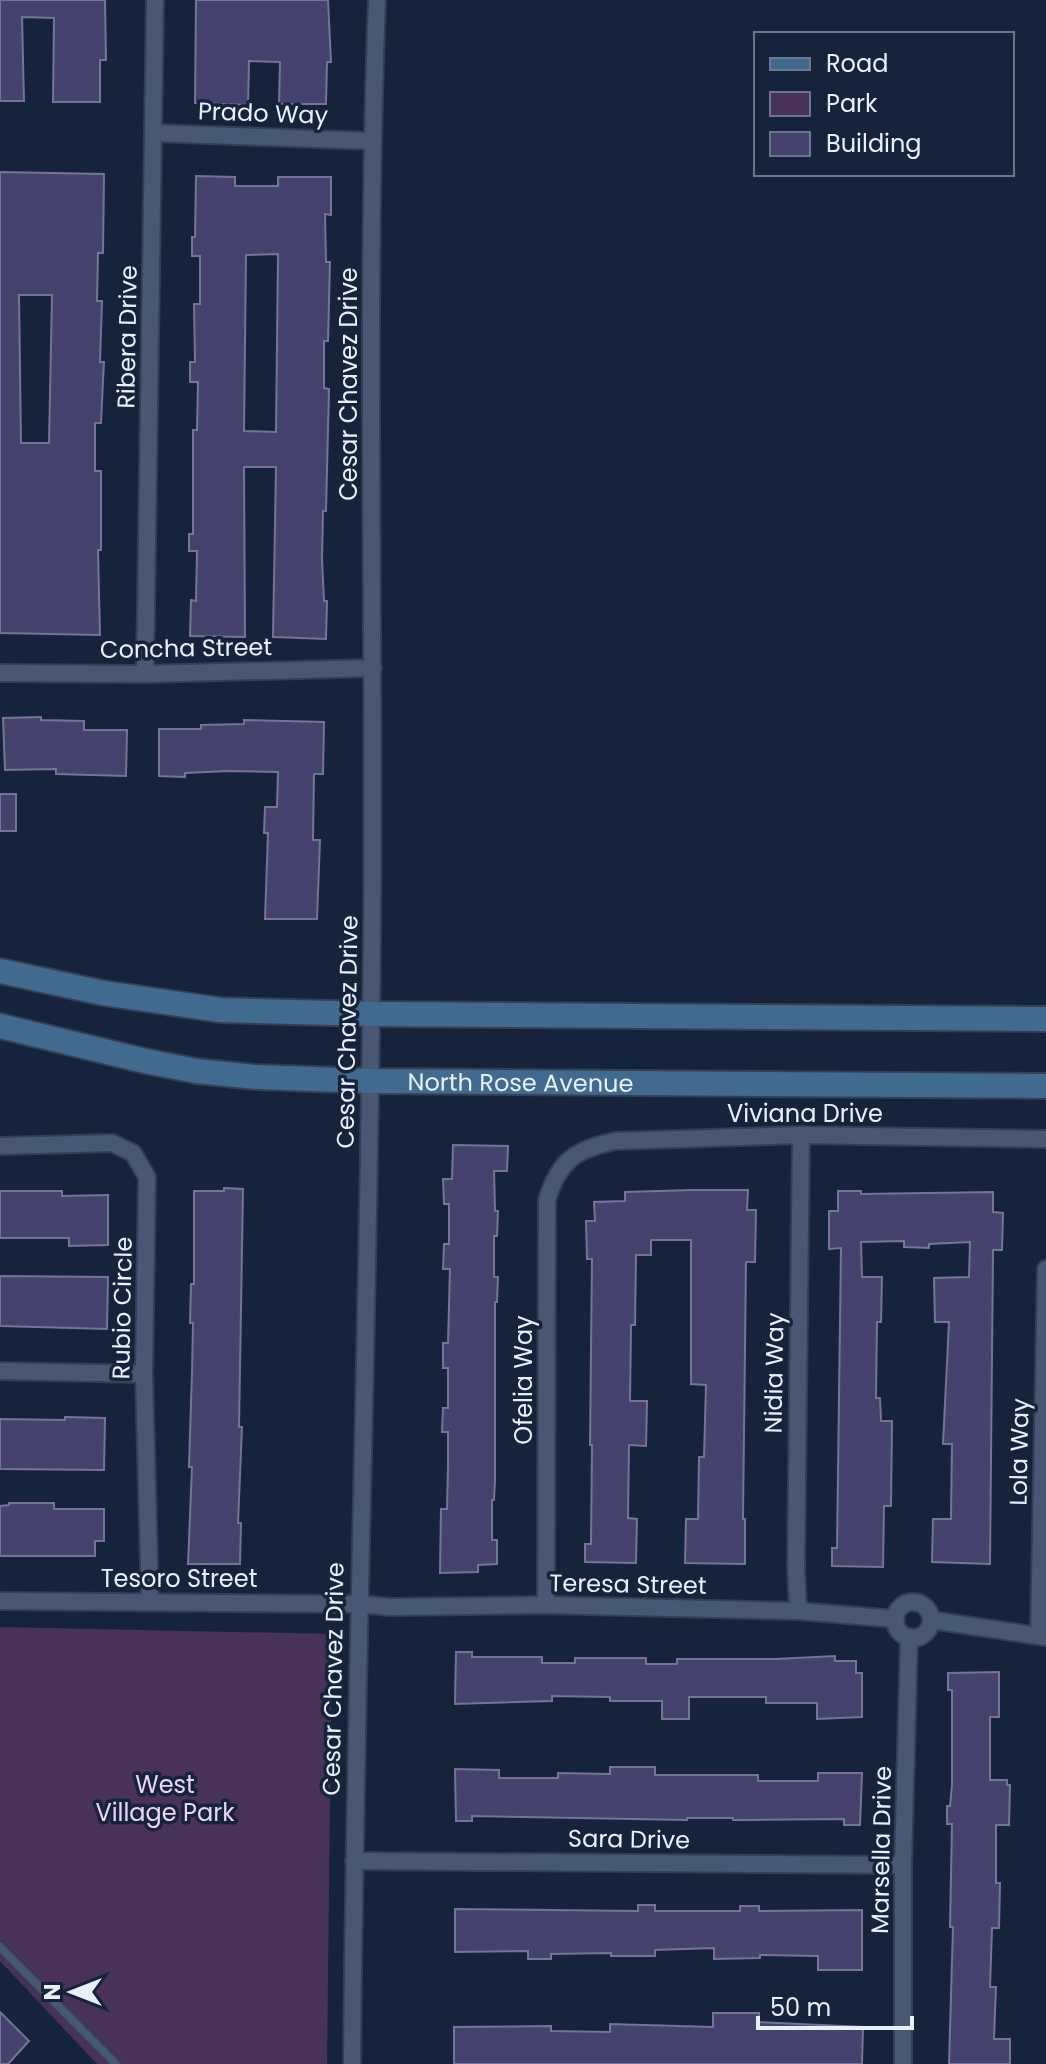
<svg xmlns="http://www.w3.org/2000/svg" width="1046" height="2064" font-family="Poppins,sans-serif">
<style>
.green{fill:#493258}
.building{fill:#45426e;stroke:#757494;stroke-width:2;fill-rule:evenodd}
.lines{fill:none;stroke-linecap:round;stroke-linejoin:round}
.service-casing{stroke:#353e52;stroke-width:12}
.minor-casing{stroke:#353e52;stroke-width:20}
.secondary-casing{stroke:#353e52;stroke-width:28}
.service{stroke:#485772;stroke-width:8}
.minor{stroke:#485772;stroke-width:16}
.secondary{stroke:#406a8e;stroke-width:24}
.labels{text-anchor:middle;dominant-baseline:central;stroke-width:7;stroke-linejoin:round;paint-order:stroke}
.street-label{font-size:24px;fill:#e8f0fd;stroke:#16243b}
.park-label{font-size:24px;fill:#ebd4fd;stroke:#16243b}
</style>
<rect width="100%" height="100%" fill="#16243b"/>
<!-- green -->
<polygon class="green" points="0,1627 332,1634 327,2064 97,2064 0,1961"/>
<!-- building -->
<g class="building">
<polygon points="0,0 105,0 106,60 100,60 100,102 53,102 54,18 22,17 24,101 0,101"/>
<polygon points="196,0 328,0 331,62 327,62 326,104 279,104 280,62 249,61 248,105 195,103"/>
<path d="M 0,172 L 104,174 L 103,253 L 98,253 L 97,301 L 102,301 L 100,362 L 104,362 L 103,380 L 101,423 L 95,423 L 95,471 L 101,471 L 101,550 L 98,550 L 100,635 L 0,633 ZM 19,295 L 52,295 L 49,443 L 21,443 Z"/>
<path d="M 196,176 L 235,177 L 235,186 L 278,186 L 278,177 L 331,177 L 331,215 L 325,214 L 326,262 L 330,262 L 328,341 L 324,341 L 324,388 L 329,389 L 326,511 L 323,511 L 322,559 L 324,601 L 327,601 L 326,639 L 273,637 L 276,467 L 244,467 L 245,637 L 190,636 L 191,600 L 196,601 L 197,551 L 189,551 L 189,534 L 193,534 L 193,430 L 197,430 L 198,382 L 190,382 L 190,362 L 195,362 L 194,304 L 200,304 L 200,256 L 192,256 L 192,237 L 195,237 ZM 278,254 L 276,432 L 244,431 L 246,255 Z"/>
<polygon points="41,717 41,720 84,721 84,730 127,730 126,776 56,774 56,769 5,770 3,718"/>
<polygon points="244,720 324,722 323,774 314,774 313,840 320,840 317,919 265,919 268,833 264,833 265,807 277,807 278,772 228,771 185,773 185,777 159,776 159,729 201,729 201,725 244,724"/>
<rect x="0" y="794" width="16" height="37"/>
<polygon points="453,1145 508,1146 507,1171 494,1171 495,1211 498,1211 497,1236 494,1236 494,1277 498,1277 497,1302 495,1302 495,1480 494,1500 492,1500 492,1540 497,1540 497,1564 478,1565 478,1572 440,1573 441,1509 447,1509 448,1467 448,1432 442,1432 443,1408 448,1408 448,1368 443,1368 443,1343 448,1343 450,1269 443,1269 444,1244 449,1244 449,1204 444,1204 443,1179 452,1179"/>
<polygon points="224,1188 243,1189 239,1427 242,1427 238,1523 241,1523 240,1564 188,1564 192,1467 189,1467 192,1372 193,1323 190,1323 191,1284 194,1284 194,1191 224,1191"/>
<polygon points="692,1190 748,1190 747,1210 756,1210 755,1262 746,1262 743,1519 745,1519 745,1564 685,1563 686,1519 698,1519 699,1457 704,1457 706,1385 691,1384 691,1240 651,1240 651,1255 636,1255 635,1325 631,1325 630,1401 647,1401 646,1446 629,1445 628,1518 637,1519 636,1563 585,1562 585,1544 591,1544 592,1445 590,1445 592,1259 587,1259 586,1221 595,1221 594,1202 625,1201 625,1192"/>
<polygon points="0,1191 62,1191 62,1196 108,1195 108,1245 69,1246 69,1238 0,1238"/>
<polygon points="838,1191 861,1191 861,1194 993,1192 993,1212 1003,1213 1002,1250 993,1250 990,1564 932,1562 933,1519 951,1519 952,1444 943,1444 949,1322 935,1322 934,1278 969,1277 970,1242 929,1244 929,1248 904,1247 904,1241 861,1242 862,1277 882,1277 881,1322 877,1322 876,1398 880,1398 881,1421 892,1421 891,1506 884,1506 883,1567 832,1566 832,1548 837,1548 841,1248 829,1249 829,1211 838,1211"/>
<polygon points="0,1276 108,1277 107,1329 0,1326"/>
<polygon points="65,1417 105,1418 104,1470 0,1469 0,1419 65,1420"/>
<polygon points="9,1503 54,1503 54,1509 104,1509 104,1541 95,1541 95,1556 0,1556 0,1506 9,1505"/>
<polygon points="456,1652 472,1652 472,1657 542,1657 542,1663 575,1663 575,1658 646,1658 646,1664 677,1664 677,1659 776,1659 835,1656 835,1661 856,1661 856,1673 862,1673 862,1717 817,1719 817,1703 766,1703 766,1697 689,1697 689,1719 662,1719 662,1701 610,1701 610,1697 552,1696 552,1701 455,1704"/>
<polygon points="999,1672 999,1717 990,1717 990,1780 1007,1780 1007,1785 1010,1785 1009,1825 996,1825 996,1883 1000,1883 999,1928 992,1928 990,1987 996,1987 994,2039 1010,2039 1010,2064 949,2064 953,1927 950,1927 952,1824 947,1824 947,1806 950,1806 952,1785 952,1690 948,1690 948,1673"/>
<polygon points="610,1767 655,1767 655,1775 758,1775 758,1781 818,1781 818,1773 862,1773 860,1825 844,1825 844,1819 749,1820 733,1820 733,1818 687,1818 687,1820 472,1816 472,1821 456,1821 455,1769 499,1770 499,1778 558,1778 558,1773 610,1774"/>
<polygon points="638,1905 655,1905 655,1911 740,1911 740,1906 759,1906 759,1911 862,1910 862,1970 818,1970 818,1956 760,1955 760,1958 714,1959 714,1948 655,1950 655,1956 611,1956 611,1953 551,1954 551,1959 528,1959 528,1951 455,1952 455,1909 638,1911"/>
<polygon points="0,2012 29,2041 8,2064 0,2064"/>
<polygon points="713,2013 759,2013 759,2022 863,2027 862,2064 454,2064 454,2027 551,2026 551,2031 610,2032 610,2024 713,2027"/>
</g>
<g class="lines">
<defs>
<polyline id="service" points="0,1947 116,2064"/>
<g id="minor">
<polyline points="154,133 371,141"/>
<polyline points="0,673 145,674 373,668"/>
<polyline points="145,674 155,0"/>
<polyline points="0,1146 112,1143 133,1153 147,1177 144,1374 150,1602"/>
<polyline points="0,1371 144,1374"/>
<polyline points="0,1601 358,1604 390,1607 546,1605 798,1611 896,1619"/>
<circle cx="913" cy="1620" r="18"/>
<path d="M 546,1605 L 547,1200 C 559,1160 576,1149 616,1141 L 801,1135 L 1046,1139"/>
<polyline points="798,1611 796,1567 801,1135"/>
<polyline points="931,1620 1046,1637"/>
<polyline points="1039,1636 1046,1269"/>
<polyline points="354,1861 903,1865"/>
<path d="M 352,2064 C 355,1687 369,1310 372,933 C 375,622 365,311 377,0"/>
<polyline points="903,2064 903,1865 909,1637"/>
</g>
<g id="secondary">
<polyline points="0,971 103,993 220,1010 371,1014 1046,1019"/>
<path id="s1" d="M 0,1026 L 145,1061 L 196,1071 L 256,1077 L 371,1081 L 1046,1086"/>
</g>
</defs>
<!-- service casing -->
<use href="#service" class="service-casing"/>
<!-- minor casing -->
<use href="#minor" class="minor-casing"/>
<!-- secondary casing -->
<use href="#secondary" class="secondary-casing"/>
<!-- service -->
<use href="#service" class="service"/>
<!-- minor -->
<use href="#minor" class="minor"/>
<!-- secondary -->
<use href="#secondary" class="secondary"/>
</g>
<g class="labels">
<!-- street labels -->
<g class="street-label">
<text transform="translate(263 113) rotate(2)">Prado Way</text>
<text transform="translate(127 337) rotate(-89)">Ribera Drive</text>
<text transform="translate(348 384) rotate(-90)">Cesar Chavez Drive</text>
<text transform="translate(186 648) rotate(-1)">Concha Street</text>
<text transform="translate(347 1032) rotate(-89)">Cesar Chavez Drive</text>
<text stroke="none"><textPath href="#s1" startOffset="526">North Rose Avenue</textPath></text>
<text x="805" y="1113">Viviana Drive</text>
<text transform="translate(122 1308) rotate(-89)">Rubio Circle</text>
<text transform="translate(774 1373) rotate(-89)">Nidia Way</text>
<text transform="translate(523 1380) rotate(-90)">Ofelia Way</text>
<text transform="translate(1019 1452) rotate(-89)">Lola Way</text>
<text x="179" y="1578">Tesoro Street</text>
<text transform="translate(628 1584) rotate(1)">Teresa Street</text>
<text transform="translate(333 1679) rotate(-89)">Cesar Chavez Drive</text>
<text transform="translate(629 1839) rotate(1)">Sara Drive</text>
<text transform="translate(881 1850) rotate(-89)">Marsella Drive</text>
</g>
<!-- park labels -->
<g class="park-label">
<text x="165" y="1784">West<tspan x="165" dy="28">Village Park</tspan></text>
</g>
</g>
<!-- legend -->
<rect x="754" y="32" width="260" height="144" fill="#16243b" stroke="#6a7689" stroke-width="2"/>
<rect x="770" y="58" width="40" height="12" fill="#406a8e" stroke="#6a7689" stroke-width="2"/>
<text x="826" y="72" font-size="24" fill="#e8f0fd">Road</text>
<rect x="770" y="92" width="40" height="24" fill="#493258" stroke="#6a7689" stroke-width="2"/>
<text x="826" y="112" font-size="24" fill="#e8f0fd">Park</text>
<rect x="770" y="132" width="40" height="24" fill="#45426e" stroke="#6a7689" stroke-width="2"/>
<text x="826" y="152" font-size="24" fill="#e8f0fd">Building</text>
<!-- north arrow -->
<g transform="translate(72 1992) rotate(270)" stroke="#16243b" stroke-width="6" paint-order="stroke">
<path d="M0-6L14 30L0 20L-14 30Z" fill="#e8f0fd"/>
<text y="-12" font-size="22" font-weight="bold" text-anchor="middle" fill="#e8f0fd">N</text>
</g>
<!-- scale -->
<path d="M758 2016v12h154v-12" fill="none" stroke="#e8f0fd" stroke-width="4"/>
<text x="770" y="2016" font-size="24" fill="#e8f0fd" stroke="#16243b" stroke-width="6" paint-order="stroke">50 m</text>
</svg>
